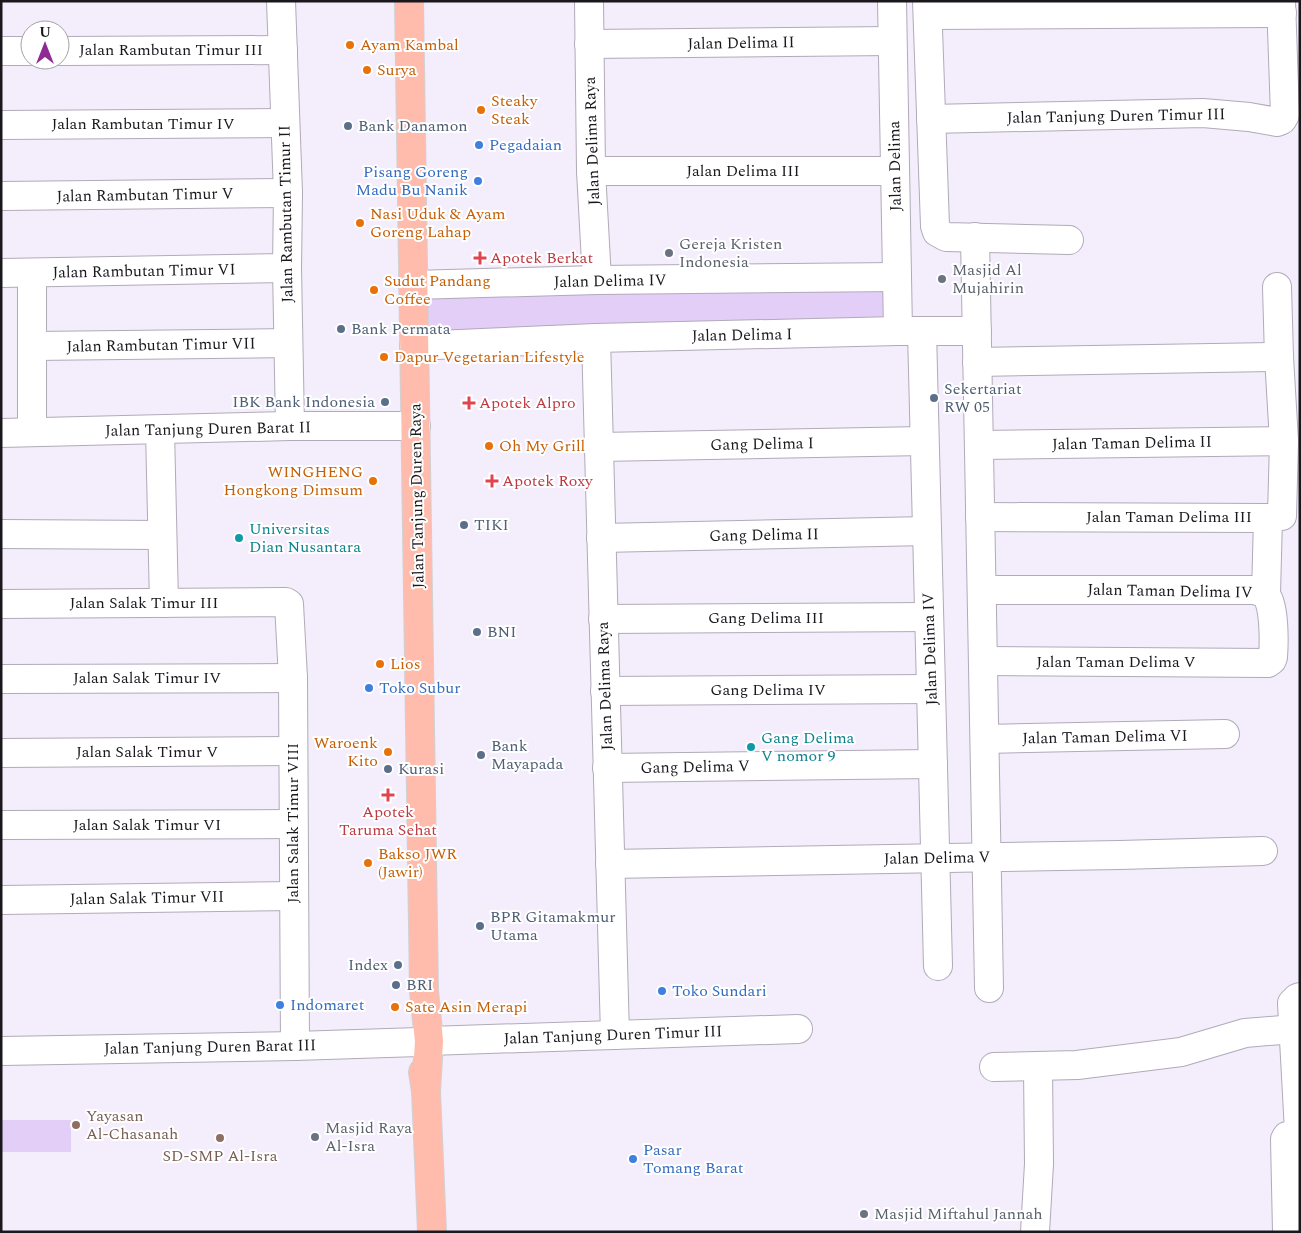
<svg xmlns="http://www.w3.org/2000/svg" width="1301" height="1233" font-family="Spectral,serif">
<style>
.green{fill:#e3cef8}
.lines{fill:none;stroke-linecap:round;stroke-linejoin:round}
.minor-casing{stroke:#b1aab8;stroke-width:30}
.major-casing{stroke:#d1d1d2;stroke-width:30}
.minor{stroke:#fff;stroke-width:28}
.major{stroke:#ffbbac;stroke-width:28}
.food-dot{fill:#e8710a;stroke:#fff;stroke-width:2}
.service-dot{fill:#5c6f8a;stroke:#fff;stroke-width:2}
.shop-dot{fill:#3f7fe0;stroke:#fff;stroke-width:2}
.worship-dot{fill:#6b7280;stroke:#fff;stroke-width:2}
.health-dot{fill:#e0444e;stroke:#fff;stroke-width:2}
.culture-dot{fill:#0f9aa8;stroke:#fff;stroke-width:2}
.education-dot{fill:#8d6e63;stroke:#fff;stroke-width:2}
.labels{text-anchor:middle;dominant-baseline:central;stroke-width:4;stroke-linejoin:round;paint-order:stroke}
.street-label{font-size:16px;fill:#1a181d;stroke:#fff}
.food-label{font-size:16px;fill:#c56008;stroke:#fff;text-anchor:start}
.service-label{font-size:16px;fill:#4e5e75;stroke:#fff;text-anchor:start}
.shop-label{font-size:16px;fill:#366cbe;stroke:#fff;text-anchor:start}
.worship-label{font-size:16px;fill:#5b616d;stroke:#fff;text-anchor:start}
.health-label{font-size:16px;fill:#be3a42;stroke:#fff;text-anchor:start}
.culture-label{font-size:16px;fill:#0d838f;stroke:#fff;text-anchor:start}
.education-label{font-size:16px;fill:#785e54;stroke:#fff;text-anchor:start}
</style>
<rect width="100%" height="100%" fill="#f4edfc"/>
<!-- green -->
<g class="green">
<polygon points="883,288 883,321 421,332 420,296"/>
<rect x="1" y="1120" width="70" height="32"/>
</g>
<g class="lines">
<defs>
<g id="minor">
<polyline points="281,1 288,193 287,268 290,426"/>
<polyline points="589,1 591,171 597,280"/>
<polyline points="892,1 898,331"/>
<polyline points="927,1 935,226 937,232 946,237 1069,240"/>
<polyline points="928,15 1282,13"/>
<polyline points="589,44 892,41"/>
<polyline points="1,51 30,51"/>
<polyline points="60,51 283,50"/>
<polyline points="931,119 1203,113 1249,117 1277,122 1282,120 1285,115 1281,1"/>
<polyline points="1,125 285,123"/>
<polyline points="591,171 894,171"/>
<polyline points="1,196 288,193"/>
<polyline points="975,237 989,988"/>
<polyline points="1,273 287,268"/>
<polyline points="413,285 597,280 897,277"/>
<polyline points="922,331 938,966"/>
<polyline points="596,338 615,1035"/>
<polyline points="33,346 288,343"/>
<polyline points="414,346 596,338 898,331 977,331"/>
<polyline points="977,362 1279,357"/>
<polyline points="160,430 164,603"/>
<polyline points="32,432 32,273"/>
<polyline points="1,433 290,426 416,426"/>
<polyline points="979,445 1284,441"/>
<polyline points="599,447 924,441"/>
<polyline points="980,517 1268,518 1282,516 1284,441 1279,357 1277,287"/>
<polyline points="1,534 161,535"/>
<polyline points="601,538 927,531"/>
<path d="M 982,590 L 1254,590 C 1257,591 1262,592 1265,594 C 1275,603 1274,644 1273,657 L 1272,660 L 1268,663 L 983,661"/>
<polyline points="1266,594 1268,518"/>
<polyline points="1,604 286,602 289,604 293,678 295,1046"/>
<polyline points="603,619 929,617"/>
<polyline points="1,679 293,678"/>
<polyline points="605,691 931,689"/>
<polyline points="985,739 1225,734"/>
<polyline points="1,753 293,751"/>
<polyline points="607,768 933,764"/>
<polyline points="1,825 293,824"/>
<polyline points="610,864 1120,855 1263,851"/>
<polyline points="1,900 294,896"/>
<polyline points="429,1041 798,1029"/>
<polyline points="1,1051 295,1046 419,1042"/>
<polyline points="994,1067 1077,1065 1181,1052 1245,1033 1294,1029"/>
<polyline points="1035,1232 1039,1164 1038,1067"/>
<polyline points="1287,1232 1285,1139 1287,1136 1298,1134 1299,1131 1292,1003 1297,998 1300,997"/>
</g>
<g id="major">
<polyline points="409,1 424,991 429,1041 426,1091"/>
<polyline points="423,1072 426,1091 432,1232"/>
</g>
</defs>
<!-- minor casing -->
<use href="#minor" class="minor-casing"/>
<!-- major casing -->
<use href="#major" class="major-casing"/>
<!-- minor -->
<use href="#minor" class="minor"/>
<!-- major -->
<use href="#major" class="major"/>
</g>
<!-- markers -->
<g class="food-dot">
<circle cx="350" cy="45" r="5"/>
<circle cx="367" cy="70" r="5"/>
<circle cx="481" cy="110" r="5"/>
<circle cx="360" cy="223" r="5"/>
<circle cx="374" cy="290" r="5"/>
<circle cx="384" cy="357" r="5"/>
<circle cx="489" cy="446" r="5"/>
<circle cx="373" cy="481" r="5"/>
<circle cx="380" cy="664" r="5"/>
<circle cx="388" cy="752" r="5"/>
<circle cx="368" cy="863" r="5"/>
<circle cx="395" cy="1007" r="5"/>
</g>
<g class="service-dot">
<circle cx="348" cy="126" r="5"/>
<circle cx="341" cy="329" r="5"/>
<circle cx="934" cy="398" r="5"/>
<circle cx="385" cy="402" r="5"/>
<circle cx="464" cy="525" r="5"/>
<circle cx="477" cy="632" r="5"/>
<circle cx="481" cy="755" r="5"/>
<circle cx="388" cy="769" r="5"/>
<circle cx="480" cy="926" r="5"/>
<circle cx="398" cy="965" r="5"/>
<circle cx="396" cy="985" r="5"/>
</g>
<g class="shop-dot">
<circle cx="479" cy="145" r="5"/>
<circle cx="478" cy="181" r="5"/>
<circle cx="369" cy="688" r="5"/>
<circle cx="662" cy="991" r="5"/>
<circle cx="280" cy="1005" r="5"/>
<circle cx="633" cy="1159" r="5"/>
</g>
<g class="worship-dot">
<circle cx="669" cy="253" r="5"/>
<circle cx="942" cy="279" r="5"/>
<circle cx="315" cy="1137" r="5"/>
<circle cx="864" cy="1214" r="5"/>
</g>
<g class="health-dot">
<path d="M477.5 250.5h5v5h5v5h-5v5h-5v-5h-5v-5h5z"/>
<path d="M466.5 395.5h5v5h5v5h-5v5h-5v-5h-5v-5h5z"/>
<path d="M489.5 473.5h5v5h5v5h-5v5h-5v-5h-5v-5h5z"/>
<path d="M385.5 787.5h5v5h5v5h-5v5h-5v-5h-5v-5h5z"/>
</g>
<g class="culture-dot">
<circle cx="239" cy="538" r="5"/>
<circle cx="751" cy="747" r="5"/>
</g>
<g class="education-dot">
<circle cx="76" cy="1125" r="5"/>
<circle cx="220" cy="1138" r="5"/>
</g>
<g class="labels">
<!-- street labels -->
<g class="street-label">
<text transform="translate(741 43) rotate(-1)">Jalan Delima II</text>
<text x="171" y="50">Jalan Rambutan Timur III</text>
<text transform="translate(1116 116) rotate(-1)">Jalan Tanjung Duren Timur III</text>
<text x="143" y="124">Jalan Rambutan Timur IV</text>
<text transform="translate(592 141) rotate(-92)">Jalan Delima Raya</text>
<text transform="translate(895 166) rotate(-91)">Jalan Delima</text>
<text x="743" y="171">Jalan Delima III</text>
<text transform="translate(145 195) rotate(-1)">Jalan Rambutan Timur V</text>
<text transform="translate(286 214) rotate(-91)">Jalan Rambutan Timur II</text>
<text transform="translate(144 271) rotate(-1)">Jalan Rambutan Timur VI</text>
<text transform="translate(610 281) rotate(-1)">Jalan Delima IV</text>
<text transform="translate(742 335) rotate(-1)">Jalan Delima I</text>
<text transform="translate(161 345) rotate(-1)">Jalan Rambutan Timur VII</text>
<text transform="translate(208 429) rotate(-1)">Jalan Tanjung Duren Barat II</text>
<text transform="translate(1132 443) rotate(-1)">Jalan Taman Delima II</text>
<text transform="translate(762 444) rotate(-1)">Gang Delima I</text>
<text transform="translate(417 496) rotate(-91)">Jalan Tanjung Duren Raya</text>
<text x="1169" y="517">Jalan Taman Delima III</text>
<text transform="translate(764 535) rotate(-1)">Gang Delima II</text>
<text transform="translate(1170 591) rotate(1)">Jalan Taman Delima IV</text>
<text x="144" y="603">Jalan Salak Timur III</text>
<text x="766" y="618">Gang Delima III</text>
<text transform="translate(930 649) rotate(-92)">Jalan Delima IV</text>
<text x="1116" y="662">Jalan Taman Delima V</text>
<text x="147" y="678">Jalan Salak Timur IV</text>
<text transform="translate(605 686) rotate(-92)">Jalan Delima Raya</text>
<text x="768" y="690">Gang Delima IV</text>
<text transform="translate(1105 737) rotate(-1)">Jalan Taman Delima VI</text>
<text x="147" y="752">Jalan Salak Timur V</text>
<text transform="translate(695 767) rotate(-1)">Gang Delima V</text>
<text transform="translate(293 823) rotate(-90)">Jalan Salak Timur VIII</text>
<text x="147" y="825">Jalan Salak Timur VI</text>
<text transform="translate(937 858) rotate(-1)">Jalan Delima V</text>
<text transform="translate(147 898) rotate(-1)">Jalan Salak Timur VII</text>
<text transform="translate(613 1035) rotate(-2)">Jalan Tanjung Duren Timur III</text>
<text transform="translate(210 1047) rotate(-1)">Jalan Tanjung Duren Barat III</text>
</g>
<!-- food labels -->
<g class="food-label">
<text x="360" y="45">Ayam Kambal</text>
<text x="377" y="70">Surya</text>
<text x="491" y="101">Steaky<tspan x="491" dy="18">Steak</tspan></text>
<text x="370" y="214">Nasi Uduk &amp; Ayam<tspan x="370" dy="18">Goreng Lahap</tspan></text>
<text x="384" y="281">Sudut Pandang<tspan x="384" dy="18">Coffee</tspan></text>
<text x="394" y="357">Dapur Vegetarian Lifestyle</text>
<text x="499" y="446">Oh My Grill</text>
<text x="363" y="472" text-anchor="end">WINGHENG<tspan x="363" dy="18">Hongkong Dimsum</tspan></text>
<text x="390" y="664">Lios</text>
<text x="378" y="743" text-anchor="end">Waroenk<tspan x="378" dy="18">Kito</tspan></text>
<text x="378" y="854">Bakso JWR<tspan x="378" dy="18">(Jawir)</tspan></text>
<text x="405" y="1007">Sate Asin Merapi</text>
</g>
<!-- service labels -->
<g class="service-label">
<text x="358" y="126">Bank Danamon</text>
<text x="351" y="329">Bank Permata</text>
<text x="944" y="389">Sekertariat<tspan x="944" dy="18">RW 05</tspan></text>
<text x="375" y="402" text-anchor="end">IBK Bank Indonesia</text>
<text x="474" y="525">TIKI</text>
<text x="487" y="632">BNI</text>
<text x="491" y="746">Bank<tspan x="491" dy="18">Mayapada</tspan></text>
<text x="398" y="769">Kurasi</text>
<text x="490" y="917">BPR Gitamakmur<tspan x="490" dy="18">Utama</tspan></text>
<text x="388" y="965" text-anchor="end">Index</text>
<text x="406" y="985">BRI</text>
</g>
<!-- shop labels -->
<g class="shop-label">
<text x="489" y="145">Pegadaian</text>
<text x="468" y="172" text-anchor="end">Pisang Goreng<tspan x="468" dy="18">Madu Bu Nanik</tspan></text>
<text x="379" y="688">Toko Subur</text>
<text x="672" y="991">Toko Sundari</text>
<text x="290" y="1005">Indomaret</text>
<text x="643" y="1150">Pasar<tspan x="643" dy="18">Tomang Barat</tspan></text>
</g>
<!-- worship labels -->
<g class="worship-label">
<text x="679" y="244">Gereja Kristen<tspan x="679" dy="18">Indonesia</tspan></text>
<text x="952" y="270">Masjid Al<tspan x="952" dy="18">Mujahirin</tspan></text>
<text x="325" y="1128">Masjid Raya<tspan x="325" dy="18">Al-Isra</tspan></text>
<text x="874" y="1214">Masjid Miftahul Jannah</text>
</g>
<!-- health labels -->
<g class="health-label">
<text x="490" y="258">Apotek Berkat</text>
<text x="479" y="403">Apotek Alpro</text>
<text x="502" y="481">Apotek Roxy</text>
<text x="388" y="812" text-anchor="middle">Apotek<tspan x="388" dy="18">Taruma Sehat</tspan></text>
</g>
<!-- culture labels -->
<g class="culture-label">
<text x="249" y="529">Universitas<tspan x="249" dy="18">Dian Nusantara</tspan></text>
<text x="761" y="738">Gang Delima<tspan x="761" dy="18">V nomor 9</tspan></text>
</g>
<!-- education labels -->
<g class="education-label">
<text x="86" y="1116">Yayasan<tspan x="86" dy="18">Al-Chasanah</tspan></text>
<text x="220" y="1156" text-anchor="middle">SD-SMP Al-Isra</text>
</g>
</g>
<!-- border -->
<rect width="1301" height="1233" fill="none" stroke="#1a181d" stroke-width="5"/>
<!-- north arrow -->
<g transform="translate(45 45)"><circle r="24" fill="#ffffff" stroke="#a3a3a5"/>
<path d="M0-4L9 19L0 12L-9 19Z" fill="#8e2c94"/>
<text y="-8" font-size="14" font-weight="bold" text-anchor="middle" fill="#1a181d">U</text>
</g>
</svg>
